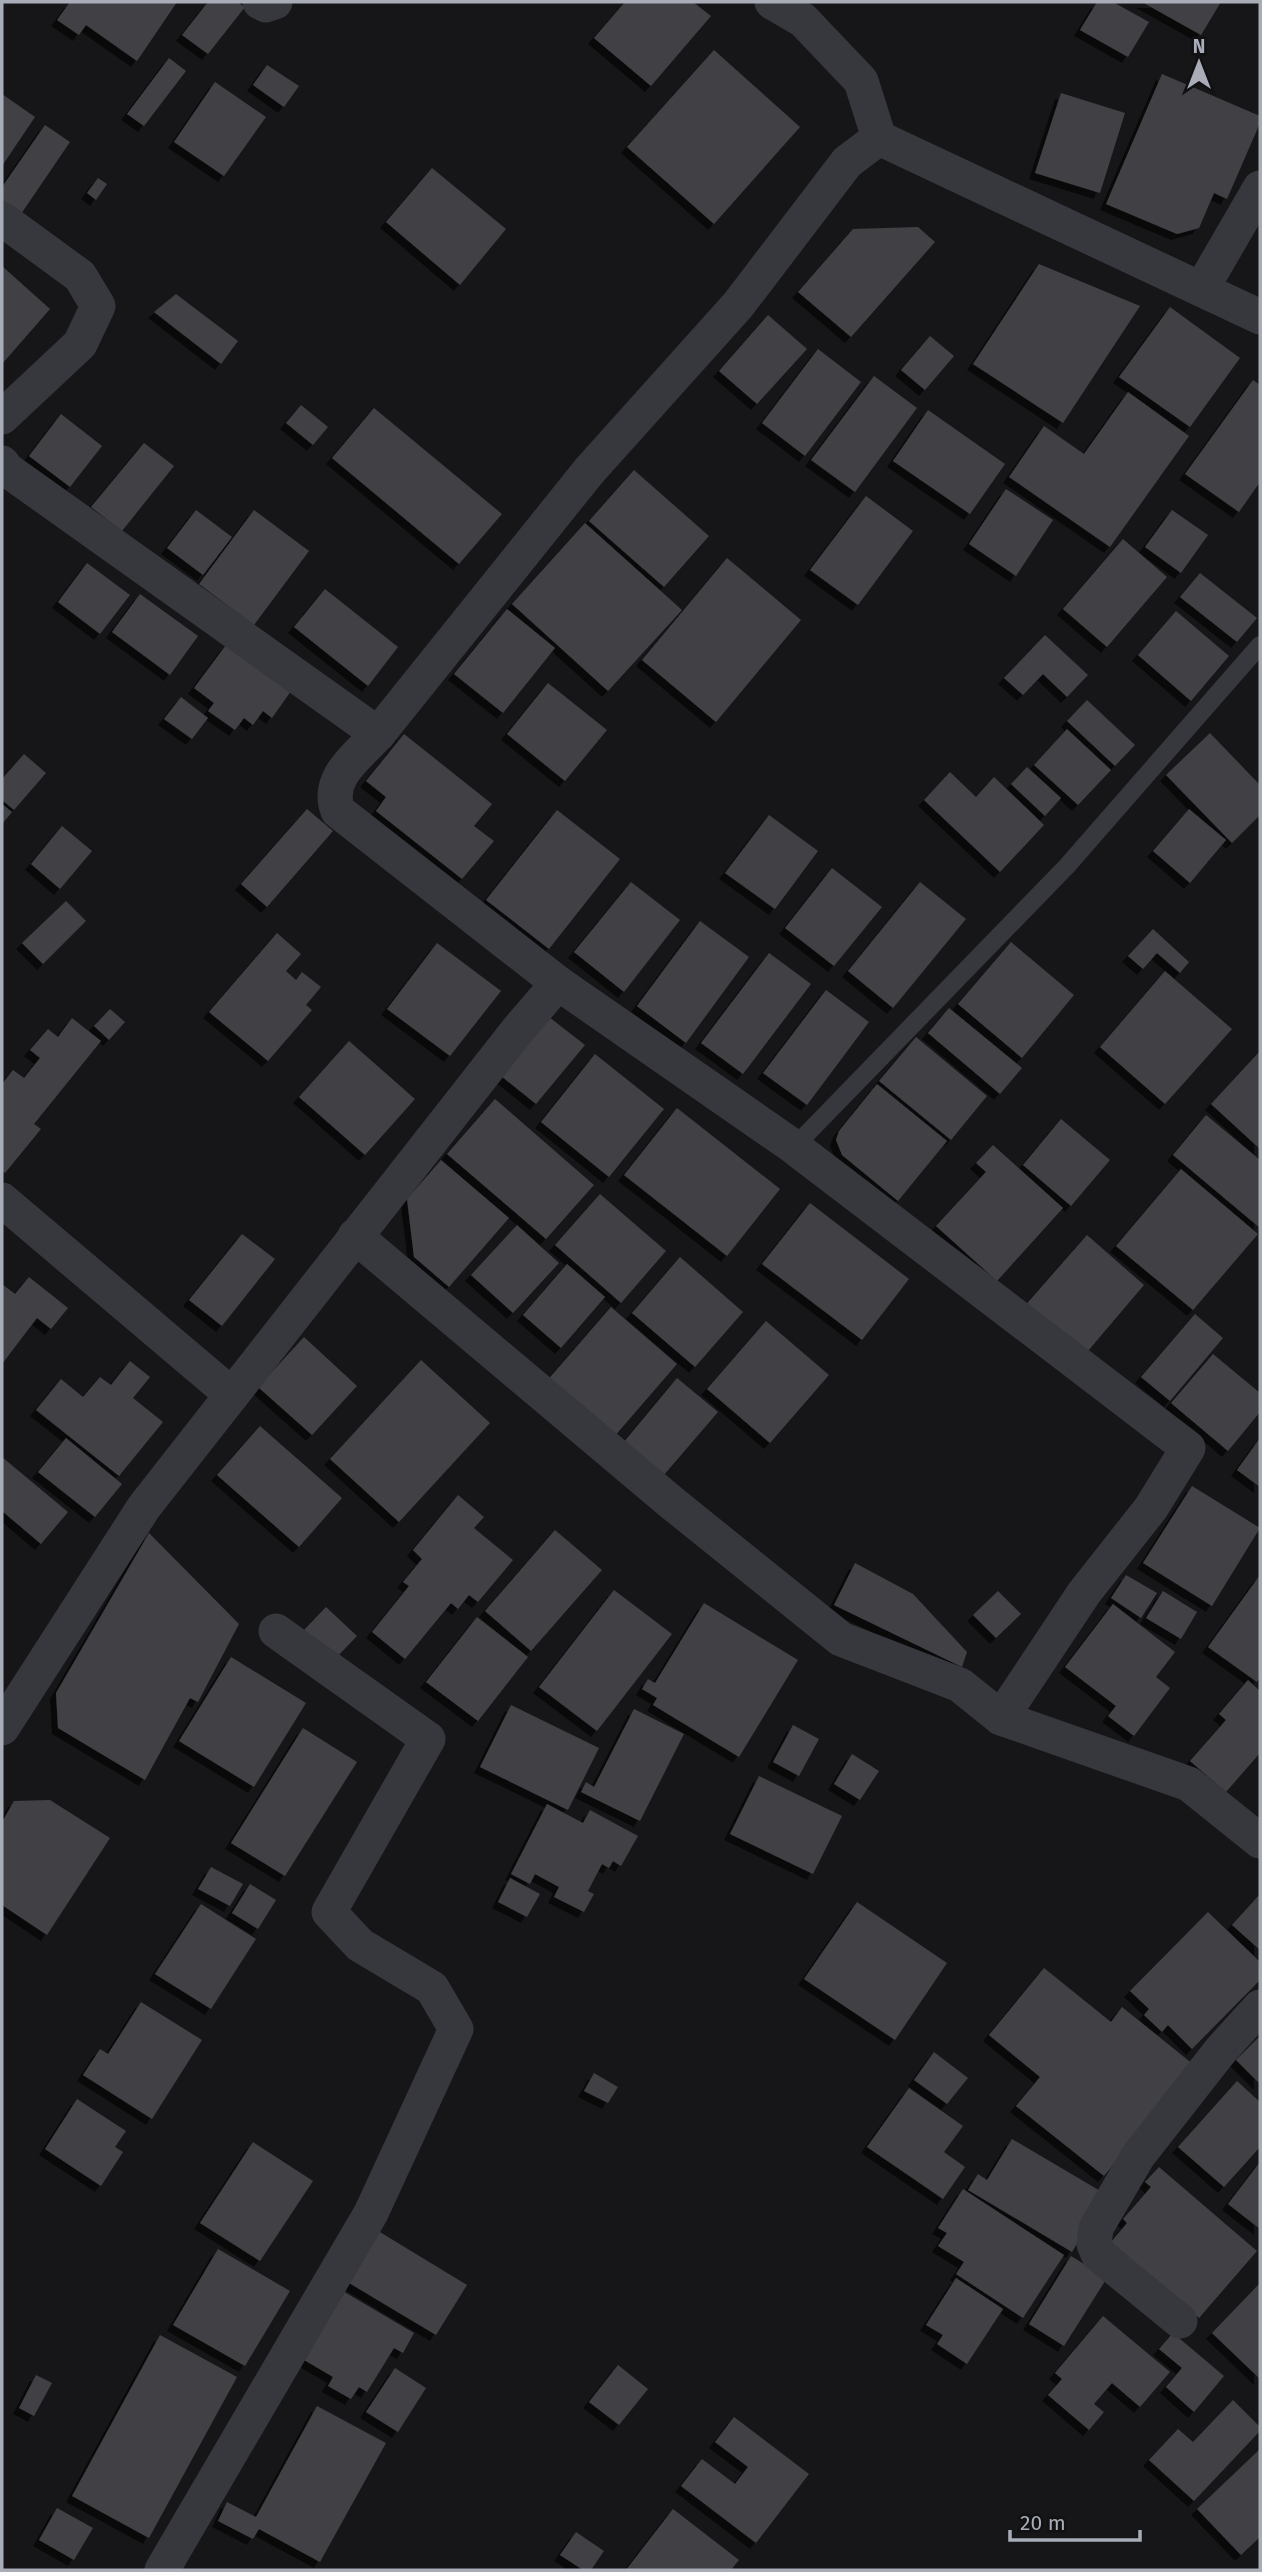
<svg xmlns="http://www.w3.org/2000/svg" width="1262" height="2572" font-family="'Fira Sans',sans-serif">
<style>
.building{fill:#404145;filter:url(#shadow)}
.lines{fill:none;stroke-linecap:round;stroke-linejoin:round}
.service{stroke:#37383d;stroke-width:18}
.minor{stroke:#37383d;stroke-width:35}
</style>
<defs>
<filter id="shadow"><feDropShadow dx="-6" dy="6" stdDeviation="0" flood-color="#0009"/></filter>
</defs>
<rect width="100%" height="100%" fill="#161618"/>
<!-- building -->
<g class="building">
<polygon points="70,2 177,2 137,61 86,25 79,35 57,20"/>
<polygon points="208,2 237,2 245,7 208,54 182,35"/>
<polygon points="625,2 693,2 711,16 651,86 594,38"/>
<polygon points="1097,2 1113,2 1149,22 1128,57 1080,30"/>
<polygon points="1142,2 1221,2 1201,35"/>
<polygon points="714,50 800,127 714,224 627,147"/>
<polygon points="169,58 186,71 144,126 127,114"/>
<polygon points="267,65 299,86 284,107 253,85"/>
<polygon points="1162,74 1260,116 1260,123 1227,199 1214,193 1199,228 1177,234 1106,204"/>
<polygon points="215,82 266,117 224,176 174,142"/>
<polygon points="1061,93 1125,113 1100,193 1035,173"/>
<polygon points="2,94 35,117 2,166"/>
<polygon points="45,125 70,142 21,214 2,200 2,187"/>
<polygon points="432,168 506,229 460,285 386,222"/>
<polygon points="98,178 107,184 96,200 87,193"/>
<polygon points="918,227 935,242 851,337 798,292 853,229"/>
<polygon points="1039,264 1140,306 1063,423 973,364"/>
<polygon points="2,266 50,309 2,364"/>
<polygon points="176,294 238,341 221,364 154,312"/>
<polygon points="1170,307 1240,358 1190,427 1119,377"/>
<polygon points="768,315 807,349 757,404 719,371"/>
<polygon points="930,336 954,356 925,390 901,370"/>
<polygon points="818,349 861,382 805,456 762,423"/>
<polygon points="874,376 917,408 855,492 811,460"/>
<polygon points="1253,380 1260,385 1260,482 1239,512 1185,474"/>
<polygon points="1128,392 1189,436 1110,547 1009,477 1044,426 1084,454"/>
<polygon points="301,405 328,427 313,445 286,423"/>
<polygon points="374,408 502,514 459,564 332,458"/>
<polygon points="928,410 1005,464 970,514 893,461"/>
<polygon points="61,414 102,446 70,487 29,456"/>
<polygon points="144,443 174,466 122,531 91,507"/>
<polygon points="634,470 709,536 664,587 589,521"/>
<polygon points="1006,489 1053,520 1016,576 969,544"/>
<polygon points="866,496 913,531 858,605 810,570"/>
<polygon points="196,510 232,537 203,575 167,548"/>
<polygon points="254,510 309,551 254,625 199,584"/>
<polygon points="1172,510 1208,535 1181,573 1145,547"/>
<polygon points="585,523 682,610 608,691 512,604"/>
<polygon points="1123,539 1167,577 1107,647 1063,609"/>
<polygon points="727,558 801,620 716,722 642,660"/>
<polygon points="87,563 130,595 100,634 58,602"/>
<polygon points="1200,573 1257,618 1237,642 1180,597"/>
<polygon points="325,589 398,647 368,686 294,627"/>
<polygon points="140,594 198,636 170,675 112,632"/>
<polygon points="507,609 555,648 503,713 454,674"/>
<polygon points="1176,611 1229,656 1191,701 1138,655"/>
<polygon points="1045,635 1088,675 1067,697 1043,674 1023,695 1004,678"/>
<polygon points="226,645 291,691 272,718 263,711 253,725 244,718 235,730 208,711 214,703 194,688"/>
<polygon points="548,683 607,730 565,781 507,734"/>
<polygon points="181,697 208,718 192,739 164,719"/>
<polygon points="1087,700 1135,745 1115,766 1067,721"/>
<polygon points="1067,729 1111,770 1078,805 1034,765"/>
<polygon points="1210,733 1260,785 1260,815 1232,843 1166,775"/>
<polygon points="404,734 492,804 474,826 494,841 462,879 376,811 386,797 366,781"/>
<polygon points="24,754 46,773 14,810 2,800 2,779"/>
<polygon points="1027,767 1061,798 1045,816 1011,784"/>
<polygon points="950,772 976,797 994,777 1044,825 1000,872 924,800"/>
<polygon points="2,804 12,812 2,824"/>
<polygon points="307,809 333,831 267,907 241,884"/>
<polygon points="1189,809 1226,840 1190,883 1153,851"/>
<polygon points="557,810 620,859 549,949 486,900"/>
<polygon points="769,815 818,851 775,909 725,873"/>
<polygon points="62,826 92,851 60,889 31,864"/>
<polygon points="832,868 882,907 834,966 785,928"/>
<polygon points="631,882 680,920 624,992 574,952"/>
<polygon points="920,882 966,919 893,1008 848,971"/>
<polygon points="66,901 86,921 43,964 22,943"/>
<polygon points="700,921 749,957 686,1043 637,1006"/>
<polygon points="1153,929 1189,962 1180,973 1157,953 1143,969 1128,956"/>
<polygon points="277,933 301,954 286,971 296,980 302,972 321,987 306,1005 312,1010 268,1061 209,1012"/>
<polygon points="1011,942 1074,995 1022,1058 958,1004"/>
<polygon points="437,943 501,991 450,1056 387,1009"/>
<polygon points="769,953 811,984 743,1074 701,1043"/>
<polygon points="1165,971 1232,1029 1165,1104 1100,1047"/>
<polygon points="826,990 869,1022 807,1105 763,1073"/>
<polygon points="949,1008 1022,1068 1000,1094 928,1033"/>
<polygon points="110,1009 125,1022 109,1040 94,1026"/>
<polygon points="549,1017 585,1045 536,1104 501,1076"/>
<polygon points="72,1018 101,1041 34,1124 41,1129 5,1173 2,1171 2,1084 13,1070 24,1078 40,1058 30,1050 48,1029 58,1037"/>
<polygon points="916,1037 987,1096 951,1140 879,1081"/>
<polygon points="349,1041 415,1099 365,1155 299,1097"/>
<polygon points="1260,1051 1260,1149 1211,1104"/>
<polygon points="595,1054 664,1109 609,1177 541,1122"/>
<polygon points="877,1084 947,1141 898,1201 842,1155 836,1140 839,1131"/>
<polygon points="495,1099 594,1185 546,1239 447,1154"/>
<polygon points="677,1108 780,1189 727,1256 624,1175"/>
<polygon points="1206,1115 1260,1160 1260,1228 1173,1155"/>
<polygon points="1061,1119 1110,1160 1071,1206 1023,1165"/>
<polygon points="993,1145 1063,1208 997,1281 936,1226 986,1172 976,1163"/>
<polygon points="441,1160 509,1218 449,1287 414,1257 407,1199"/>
<polygon points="1181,1169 1258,1234 1193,1310 1116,1246"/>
<polygon points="600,1194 666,1251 621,1303 555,1245"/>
<polygon points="810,1203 909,1279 862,1340 762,1264"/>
<polygon points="517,1225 559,1263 513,1313 471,1275"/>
<polygon points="242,1234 275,1259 222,1326 189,1300"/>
<polygon points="1087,1235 1144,1285 1082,1358 1023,1308"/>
<polygon points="680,1257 743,1312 695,1367 632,1313"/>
<polygon points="567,1264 605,1297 561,1348 523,1315"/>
<polygon points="29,1277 68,1308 51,1329 37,1318 2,1364 2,1284 15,1294"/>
<polygon points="611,1307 677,1364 613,1438 546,1382"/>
<polygon points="1195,1314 1223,1338 1170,1401 1141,1377"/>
<polygon points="766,1321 829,1375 770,1443 707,1389"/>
<polygon points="304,1337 357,1386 312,1435 258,1387"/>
<polygon points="1213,1354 1260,1393 1260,1412 1228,1451 1171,1403"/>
<polygon points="421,1360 490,1423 399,1522 330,1459"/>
<polygon points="130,1361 150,1377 133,1398 163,1422 119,1476 36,1410 61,1379 83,1397 100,1377 111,1385"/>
<polygon points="677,1378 718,1412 663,1476 623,1443"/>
<polygon points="260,1426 342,1498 299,1547 217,1475"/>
<polygon points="66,1438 122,1484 95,1517 38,1472"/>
<polygon points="1260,1438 1260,1487 1237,1470"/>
<polygon points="2,1457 68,1512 41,1544 2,1511"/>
<polygon points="1192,1486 1260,1528 1212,1606 1143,1563"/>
<polygon points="458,1495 484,1517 474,1528 513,1560 478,1602 469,1595 458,1609 451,1603 405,1659 372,1632 409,1586 403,1582 422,1559 413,1550"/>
<polygon points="555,1530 602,1570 531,1651 485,1611"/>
<polygon points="149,1533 239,1624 198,1702 190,1698 145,1780 58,1728 56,1693"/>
<polygon points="855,1563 913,1594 967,1652 962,1667 834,1605"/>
<polygon points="1126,1575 1157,1593 1141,1618 1111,1598"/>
<polygon points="1260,1575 1260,1677 1257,1682 1208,1647"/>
<polygon points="614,1590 672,1634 597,1731 539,1687"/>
<polygon points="998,1591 1021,1614 996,1638 973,1615"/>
<polygon points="1163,1591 1197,1612 1181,1639 1146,1618"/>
<polygon points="704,1603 798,1660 739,1757 653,1705 657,1698 642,1689 648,1679 655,1683"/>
<polygon points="1113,1604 1175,1652 1156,1677 1170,1688 1134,1736 1108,1716 1116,1706 1065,1667"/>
<polygon points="326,1607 357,1636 334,1660 303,1631"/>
<polygon points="477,1617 528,1657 478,1721 426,1682"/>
<polygon points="231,1657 306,1703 254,1787 179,1741"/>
<polygon points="1248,1680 1260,1691 1260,1753 1226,1792 1190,1761 1226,1720 1219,1714"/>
<polygon points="511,1705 599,1748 568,1810 480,1767"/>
<polygon points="634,1709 684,1734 640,1821 581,1792 586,1782 594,1787"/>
<polygon points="793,1725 819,1739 799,1776 773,1762"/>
<polygon points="303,1728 357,1762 285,1876 231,1843"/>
<polygon points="852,1754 879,1771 860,1800 834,1784"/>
<polygon points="759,1776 842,1816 813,1874 730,1834"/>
<polygon points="50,1800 110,1838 47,1935 2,1905 2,1822 14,1801"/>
<polygon points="547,1804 583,1823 590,1810 638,1836 621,1866 613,1861 609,1868 602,1864 588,1891 594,1894 584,1912 554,1897 559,1887 535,1874 530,1884 511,1874"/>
<polygon points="211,1867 243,1884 230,1906 198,1889"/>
<polygon points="510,1878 540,1894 527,1917 498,1902"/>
<polygon points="250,1884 276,1900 258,1929 232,1913"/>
<polygon points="1260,1894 1260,1950 1232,1925"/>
<polygon points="857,1902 947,1963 895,2040 804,1979"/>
<polygon points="201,1904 256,1939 211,2009 155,1974"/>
<polygon points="1208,1912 1260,1962 1260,1980 1192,2049 1168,2025 1162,2032 1144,2015 1149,2009 1130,1991"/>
<polygon points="1044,1968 1111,2022 1122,2007 1194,2065 1104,2176 1016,2106 1040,2077 989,2035"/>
<polygon points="141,2002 202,2040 152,2119 83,2075 100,2049 108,2054"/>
<polygon points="1260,2036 1260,2084 1236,2060"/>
<polygon points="934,2052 968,2078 947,2104 914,2080"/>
<polygon points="594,2073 618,2087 608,2103 584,2091"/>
<polygon points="1237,2081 1260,2102 1260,2147 1224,2187 1178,2147"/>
<polygon points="909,2088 963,2126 944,2152 965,2167 943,2199 867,2147"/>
<polygon points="77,2099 126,2131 115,2147 123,2152 101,2186 45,2149"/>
<polygon points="1012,2139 1107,2195 1072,2252 968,2190 978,2174 987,2180"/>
<polygon points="253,2142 313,2181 260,2261 200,2223"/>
<polygon points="1260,2162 1260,2229 1228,2204"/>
<polygon points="1159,2167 1257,2251 1199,2318 1111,2242 1127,2223 1123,2219 1151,2187 1145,2182"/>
<polygon points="963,2189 1064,2255 1023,2318 956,2274 964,2262 938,2246 947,2233 938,2228"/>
<polygon points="370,2226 467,2285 436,2335 339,2277"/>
<polygon points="218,2249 290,2291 245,2366 173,2325"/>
<polygon points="1071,2256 1107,2278 1064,2346 1029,2324"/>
<polygon points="956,2278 1003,2309 967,2364 937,2344 943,2335 926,2325"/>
<polygon points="1260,2283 1260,2379 1212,2333"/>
<polygon points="336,2287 414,2333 403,2353 394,2348 367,2392 359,2387 351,2399 328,2386 333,2377 294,2354"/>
<polygon points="1103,2316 1170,2372 1140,2407 1112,2383 1094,2404 1104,2412 1089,2430 1048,2395 1062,2379 1055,2373"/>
<polygon points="1173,2333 1224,2376 1194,2412 1166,2387 1182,2368 1159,2349"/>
<polygon points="160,2335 237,2377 149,2538 72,2496"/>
<polygon points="618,2365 648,2389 619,2425 589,2402"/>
<polygon points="395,2368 426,2388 398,2432 366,2412"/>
<polygon points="36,2375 52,2383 34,2416 19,2408"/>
<polygon points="1233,2400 1260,2427 1260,2431 1194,2501 1149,2460 1178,2429 1193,2442"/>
<polygon points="317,2406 386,2443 320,2562 259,2529 253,2539 218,2521 227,2502 256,2517"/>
<polygon points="734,2417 809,2474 756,2543 681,2486 702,2459 735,2484 748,2467 715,2442"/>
<polygon points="1260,2449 1260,2537 1241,2555 1197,2509"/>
<polygon points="57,2508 93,2528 74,2560 39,2540"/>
<polygon points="673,2509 739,2560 731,2570 626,2570"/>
<polygon points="576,2532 604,2551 591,2570 583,2570 560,2555"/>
</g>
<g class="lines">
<!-- service -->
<polyline class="service" points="794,1147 1067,866 1260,645"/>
<!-- minor -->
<g class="minor">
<polyline points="260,2 266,5 275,2"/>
<polyline points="772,2 803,20 861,81 879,138"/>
<polyline points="2,219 80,276 98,306 80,344 2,417"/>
<polyline points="1202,288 1260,188"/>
<polyline points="2,463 6,469 378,734"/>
<polyline points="558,983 794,1147 1188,1448 1151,1508 1084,1593 1001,1718"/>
<polyline points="2,1200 232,1395"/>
<polyline points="355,1236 672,1503 841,1639 960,1685 1001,1718 1189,1784 1260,1841"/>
<path d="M 2,1728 L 144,1507 L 517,1031 L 558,983 L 338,811 C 325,778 358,756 378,734 L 589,471 L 738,305 L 847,162 L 879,138 L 1260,317"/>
<polyline points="1180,2321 1098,2254 1094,2244 1096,2228 1138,2156 1221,2050 1260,2007"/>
<polyline points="162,2570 371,2213 456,2029 432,1988 360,1945 329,1912 428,1739 276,1631"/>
</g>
</g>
<!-- border -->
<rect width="1262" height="2572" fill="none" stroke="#a8adb8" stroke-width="7"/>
<!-- north arrow -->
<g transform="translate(1199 63)" stroke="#111113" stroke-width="5" paint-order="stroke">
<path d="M0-5L12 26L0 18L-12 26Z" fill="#a8adb8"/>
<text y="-10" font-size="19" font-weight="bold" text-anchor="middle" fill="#a8adb8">N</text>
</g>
<!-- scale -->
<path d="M1010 2530v10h130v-10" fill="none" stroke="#a8adb8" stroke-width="3.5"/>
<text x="1020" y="2530" font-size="21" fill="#a8adb8" stroke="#111113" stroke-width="5" paint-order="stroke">20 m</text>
</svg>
